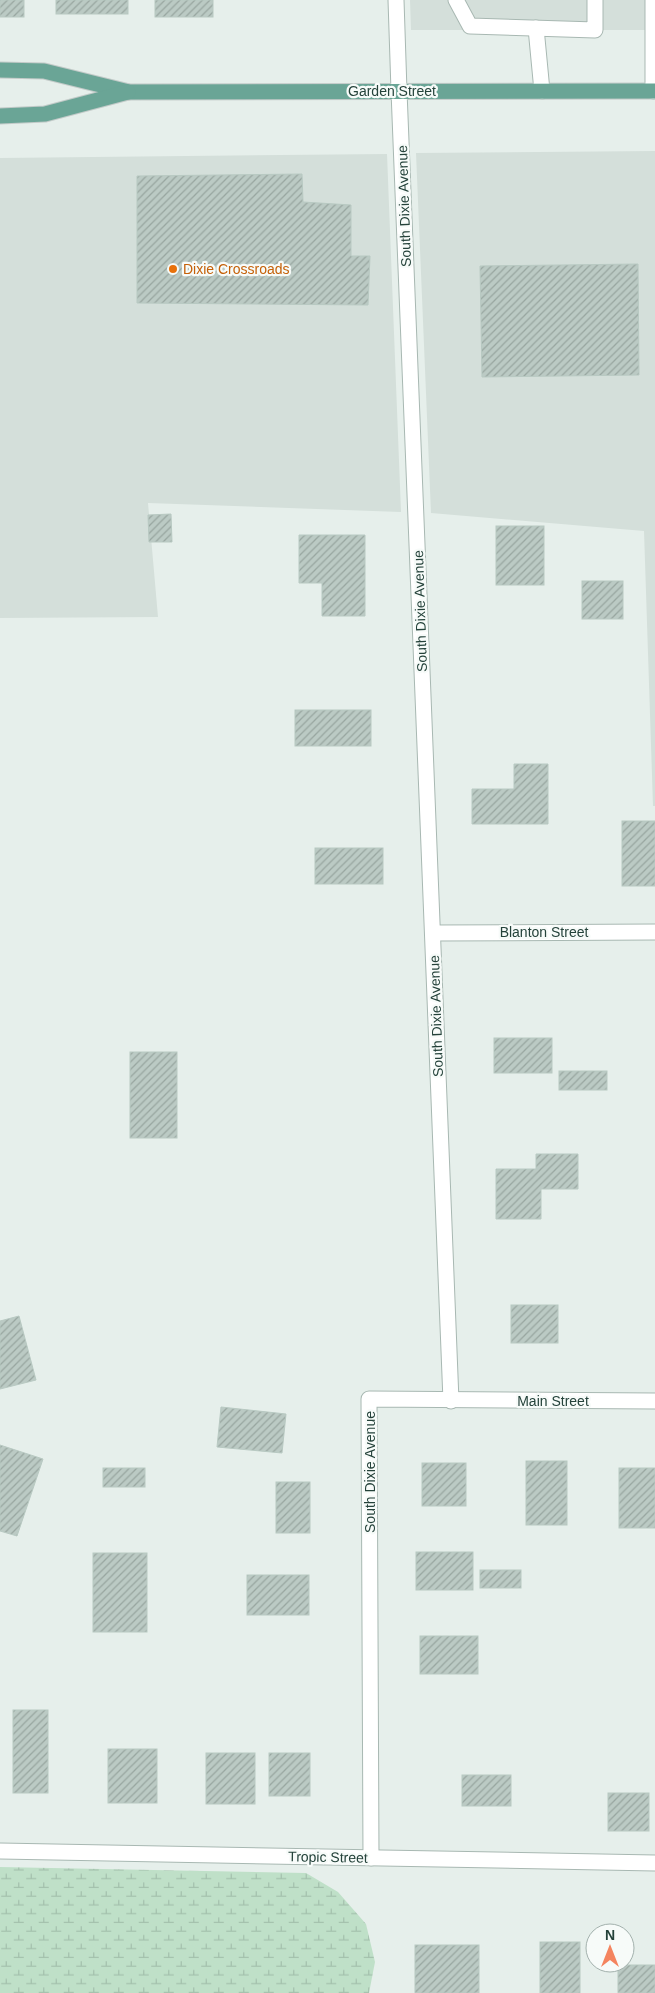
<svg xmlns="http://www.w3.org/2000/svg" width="655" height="1993" font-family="Arial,sans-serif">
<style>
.built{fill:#d4dfda}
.wetland{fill:url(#wetland-marsh)}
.building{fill:url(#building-hatch);stroke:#b8c9c2}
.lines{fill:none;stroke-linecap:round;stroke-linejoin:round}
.service-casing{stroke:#a8b8b2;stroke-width:17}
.minor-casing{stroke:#a8b8b2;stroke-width:17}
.tertiary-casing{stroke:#a8b8b2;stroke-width:17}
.primary-casing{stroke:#c2cac8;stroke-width:17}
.service{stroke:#fff;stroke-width:15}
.minor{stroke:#fff;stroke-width:15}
.tertiary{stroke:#fff;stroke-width:15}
.primary{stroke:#6aa596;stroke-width:15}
.food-dot{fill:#e8710a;stroke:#f7fbf9;stroke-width:2}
.labels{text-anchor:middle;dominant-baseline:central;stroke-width:4.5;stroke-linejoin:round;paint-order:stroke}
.street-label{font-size:14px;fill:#24423a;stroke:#f7fbf9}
.food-label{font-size:14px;fill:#c56008;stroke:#f7fbf9;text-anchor:start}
</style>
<defs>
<pattern id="wetland-marsh" width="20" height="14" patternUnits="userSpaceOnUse" patternTransform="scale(1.25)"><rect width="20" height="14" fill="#bfe0c8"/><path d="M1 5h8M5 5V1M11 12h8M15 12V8" fill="none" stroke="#a4c1ad"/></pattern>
<pattern id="building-hatch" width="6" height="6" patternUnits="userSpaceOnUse" patternTransform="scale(1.25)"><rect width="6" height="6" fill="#bbcac4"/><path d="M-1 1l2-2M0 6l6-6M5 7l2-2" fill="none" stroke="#98a6a0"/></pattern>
</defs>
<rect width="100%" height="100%" fill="#e6efeb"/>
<!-- built -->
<g class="built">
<polygon points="410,0 655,0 655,30 411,30"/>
<polygon points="655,151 655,806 653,806 644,531 431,513 416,153"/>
<polygon points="387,154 401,512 148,503 158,617 0,618 0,158"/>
</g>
<!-- wetland -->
<polygon class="wetland" points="0,1867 306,1873 338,1892 366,1924 375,1962 369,1993 0,1993"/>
<!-- building -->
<g class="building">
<rect x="0" y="0" width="24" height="17"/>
<rect x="56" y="0" width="72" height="14"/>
<rect x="155" y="0" width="58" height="17"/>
<polygon points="302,174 303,202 351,205 351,256 370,256 368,305 137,303 137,176"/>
<polygon points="638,264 639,375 482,377 480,266"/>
<polygon points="171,514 172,542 149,542 148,515"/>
<rect x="496" y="526" width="48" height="59"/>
<polygon points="299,535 365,535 365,616 322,616 322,583 299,583"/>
<rect x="582" y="581" width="41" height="38"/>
<rect x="295" y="710" width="76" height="36"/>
<polygon points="514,764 548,764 548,824 472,824 472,789 514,789"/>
<rect x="622" y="821" width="33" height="65"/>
<rect x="315" y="848" width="68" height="36"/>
<rect x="494" y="1038" width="58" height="35"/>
<rect x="130" y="1052" width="47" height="86"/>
<rect x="559" y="1071" width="48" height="19"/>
<polygon points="536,1154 578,1154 578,1189 541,1189 541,1219 496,1219 496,1169 536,1169"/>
<rect x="511" y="1305" width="47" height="38"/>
<polygon points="19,1316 36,1380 0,1389 0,1321"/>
<polygon points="221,1407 286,1414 282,1453 217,1447"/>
<polygon points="0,1445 43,1459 17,1536 0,1531"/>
<rect x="526" y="1461" width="41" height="64"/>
<rect x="422" y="1463" width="44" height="43"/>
<rect x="103" y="1468" width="42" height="19"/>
<rect x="619" y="1468" width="36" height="60"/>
<rect x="276" y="1482" width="34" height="51"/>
<rect x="416" y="1552" width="57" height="38"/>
<rect x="93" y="1553" width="54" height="79"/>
<rect x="480" y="1570" width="41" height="18"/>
<rect x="247" y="1575" width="62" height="40"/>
<rect x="420" y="1636" width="58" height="38"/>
<rect x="13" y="1710" width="35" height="83"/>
<rect x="108" y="1749" width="49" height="54"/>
<rect x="206" y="1753" width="49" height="51"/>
<rect x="269" y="1753" width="41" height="43"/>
<rect x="462" y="1775" width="49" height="31"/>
<rect x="608" y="1793" width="41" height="38"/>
<rect x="540" y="1942" width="40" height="51"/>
<rect x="415" y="1945" width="64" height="48"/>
<rect x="618" y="1965" width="37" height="28"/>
</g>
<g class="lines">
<defs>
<g id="service">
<polyline points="456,0 470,26 595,30 595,0"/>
<polyline points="653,0 653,91"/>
<polyline points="536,28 542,91"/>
</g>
<g id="minor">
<polyline points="399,91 451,1401"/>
<polyline points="433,933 655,932"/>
<polyline points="371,1858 369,1399 655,1401"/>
</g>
<g id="tertiary">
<polyline points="396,0 399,91"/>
<polyline points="0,1851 655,1863"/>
</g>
<g id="primary">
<polyline points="0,70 44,71 129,92 655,91"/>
<polyline points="0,116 45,114 128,92"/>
</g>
</defs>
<!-- service casing -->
<use href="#service" class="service-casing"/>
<!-- minor casing -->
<use href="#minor" class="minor-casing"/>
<!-- tertiary casing -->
<use href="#tertiary" class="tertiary-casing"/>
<!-- primary casing -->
<use href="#primary" class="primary-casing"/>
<!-- service -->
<use href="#service" class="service"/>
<!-- minor -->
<use href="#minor" class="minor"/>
<!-- tertiary -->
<use href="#tertiary" class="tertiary"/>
<!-- primary -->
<use href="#primary" class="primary"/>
</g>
<!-- markers -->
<circle class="food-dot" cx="173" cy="269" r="5"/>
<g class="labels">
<!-- street labels -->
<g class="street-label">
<text x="392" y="91">Garden Street</text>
<text transform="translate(404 206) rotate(-92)">South Dixie Avenue</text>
<text transform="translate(420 611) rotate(-92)">South Dixie Avenue</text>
<text x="544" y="932">Blanton Street</text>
<text transform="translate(436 1016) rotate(-92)">South Dixie Avenue</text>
<text x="553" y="1401">Main Street</text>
<text transform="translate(370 1472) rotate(-90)">South Dixie Avenue</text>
<text transform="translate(328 1857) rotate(1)">Tropic Street</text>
</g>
<!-- food labels -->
<g class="food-label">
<text x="183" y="269">Dixie Crossroads</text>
</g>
</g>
<!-- north arrow -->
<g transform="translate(610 1948)"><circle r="24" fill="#f7fbf9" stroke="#a3b1ad"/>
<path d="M0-4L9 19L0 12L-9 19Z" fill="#f4845f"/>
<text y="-8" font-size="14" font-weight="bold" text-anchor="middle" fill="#24423a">N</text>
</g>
</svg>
